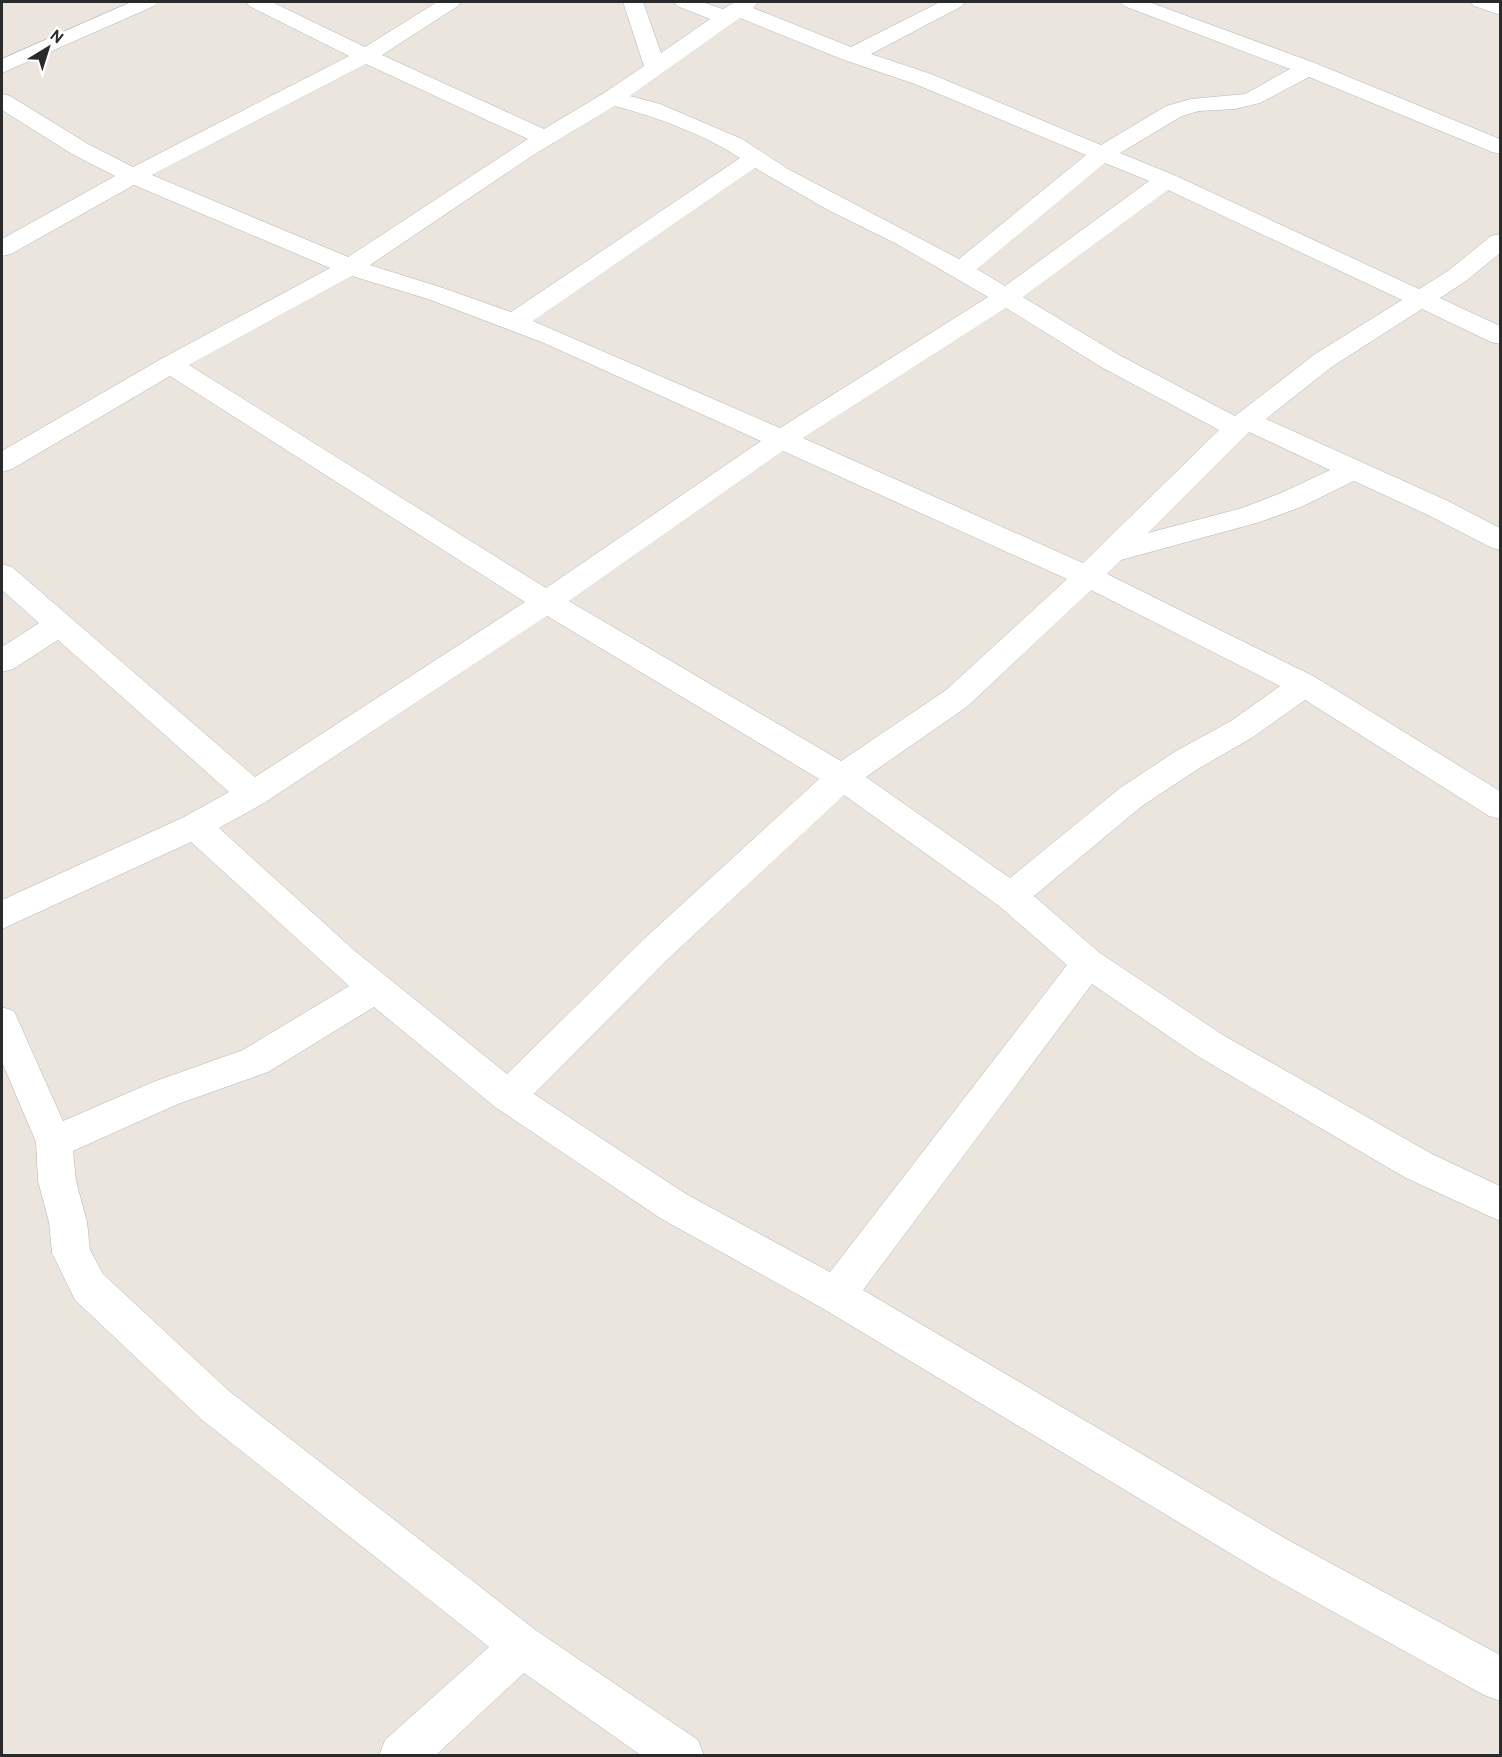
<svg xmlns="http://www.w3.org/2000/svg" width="1502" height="1757" font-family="Overpass,sans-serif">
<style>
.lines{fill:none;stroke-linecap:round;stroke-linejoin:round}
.street-casing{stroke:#b1b3bd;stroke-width:1}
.street{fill:#fff;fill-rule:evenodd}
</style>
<rect width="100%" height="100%" fill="#ebe5de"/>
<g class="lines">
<defs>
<g id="street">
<polygon points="131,2 158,2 154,6 2,73 2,59"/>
<path d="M 246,2 L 272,2 L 365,47 L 437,2 L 461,2 L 458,6 L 382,55 L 544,129 L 604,93 L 644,66 L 623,2 L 643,2 L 661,53 L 710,19 L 677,6 L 674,2 L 702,2 L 723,9 L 735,2 L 758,2 L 753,8 L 851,47 L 940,2 L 965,2 L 962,6 L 871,54 L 931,74 L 1101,145 L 1166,106 L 1191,99 L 1245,94 L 1290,69 L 1124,6 L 1120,2 L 1149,2 L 1315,63 L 1500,139 L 1500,154 L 1492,152 L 1309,77 L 1260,103 L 1235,109 L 1199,111 L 1182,116 L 1120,153 L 1174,175 L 1419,289 L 1448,271 L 1491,236 L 1500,234 L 1500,253 L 1466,281 L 1440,298 L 1500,326 L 1500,344 L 1491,342 L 1422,309 L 1333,366 L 1266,419 L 1448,501 L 1500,528 L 1500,550 L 1490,547 L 1428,515 L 1354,481 L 1301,507 L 1260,522 L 1121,560 L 1107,574 L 1315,677 L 1500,791 L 1500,819 L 1489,816 L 1305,700 L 1253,737 L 1198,769 L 1142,806 L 1034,896 L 1100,953 L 1223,1035 L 1432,1154 L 1500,1186 L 1500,1221 L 1406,1178 L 1199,1057 L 1092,984 L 863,1290 L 1288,1540 L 1500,1655 L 1500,1701 L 1484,1695 L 1258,1570 L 822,1308 L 660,1218 L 495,1107 L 374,1007 L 268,1072 L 178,1104 L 73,1151 L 76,1181 L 87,1222 L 90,1250 L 103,1274 L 229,1391 L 537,1631 L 698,1740 L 704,1756 L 642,1756 L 524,1673 L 435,1756 L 379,1756 L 385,1740 L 489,1647 L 201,1419 L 75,1300 L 52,1253 L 49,1222 L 38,1181 L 36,1142 L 2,1062 L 2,1007 L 14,1011 L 63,1121 L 153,1082 L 243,1050 L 349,986 L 191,842 L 2,929 L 2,900 L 184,817 L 229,792 L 58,640 L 13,669 L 2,672 L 2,647 L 39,623 L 2,590 L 2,564 L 12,567 L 255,777 L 525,602 L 170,376 L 12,469 L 2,472 L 2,451 L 161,359 L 330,268 L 134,185 L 11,254 L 2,256 L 2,239 L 115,176 L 72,154 L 2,110 L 2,94 L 10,96 L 88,144 L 133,167 L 349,56 L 249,6 ZM 740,18 L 844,60 L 915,84 L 1086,155 L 959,259 L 788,169 L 742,139 L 660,104 L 630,96 ZM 366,64 L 528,139 L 348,257 L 152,175 ZM 615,106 C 657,117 703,134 740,158 L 511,312 L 446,289 L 370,265 L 535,154 ZM 1105,163 L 1149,181 L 1005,286 L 977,269 ZM 755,168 L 828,210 L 895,243 L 988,297 L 780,428 L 533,321 ZM 1168,190 L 1402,300 L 1315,354 L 1235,416 L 1121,356 L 1023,297 ZM 352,276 L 428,299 L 544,343 L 761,441 L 546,588 L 189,365 ZM 1006,308 L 1103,368 L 1219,430 L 1083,563 L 803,438 ZM 1249,432 L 1330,470 L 1281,493 L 1242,508 L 1148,533 ZM 783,451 L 1067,579 L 946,690 L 841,761 L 569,601 ZM 1091,590 L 1280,686 L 1231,721 L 1176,751 L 1120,788 L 1010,878 L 866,777 L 968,706 ZM 547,616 L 819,779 L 645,938 L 507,1074 L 355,951 L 219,828 L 264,803 ZM 844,795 L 999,906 L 1067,965 L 830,1272 L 686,1194 L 534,1094 L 669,958 Z"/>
<polygon points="1470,2 1500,2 1500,15 1474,6"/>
</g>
</defs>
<!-- street casing -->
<use href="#street" class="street-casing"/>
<!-- street -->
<use href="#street" class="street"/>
</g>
<!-- border -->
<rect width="1502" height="1757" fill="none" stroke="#2a2a2a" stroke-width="6"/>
<!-- north arrow -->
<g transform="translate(48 48) rotate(38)" stroke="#ffffff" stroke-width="4.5" paint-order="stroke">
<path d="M0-4.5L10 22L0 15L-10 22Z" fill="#2a2a2a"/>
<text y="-9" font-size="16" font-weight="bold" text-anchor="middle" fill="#2a2a2a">N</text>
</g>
</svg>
